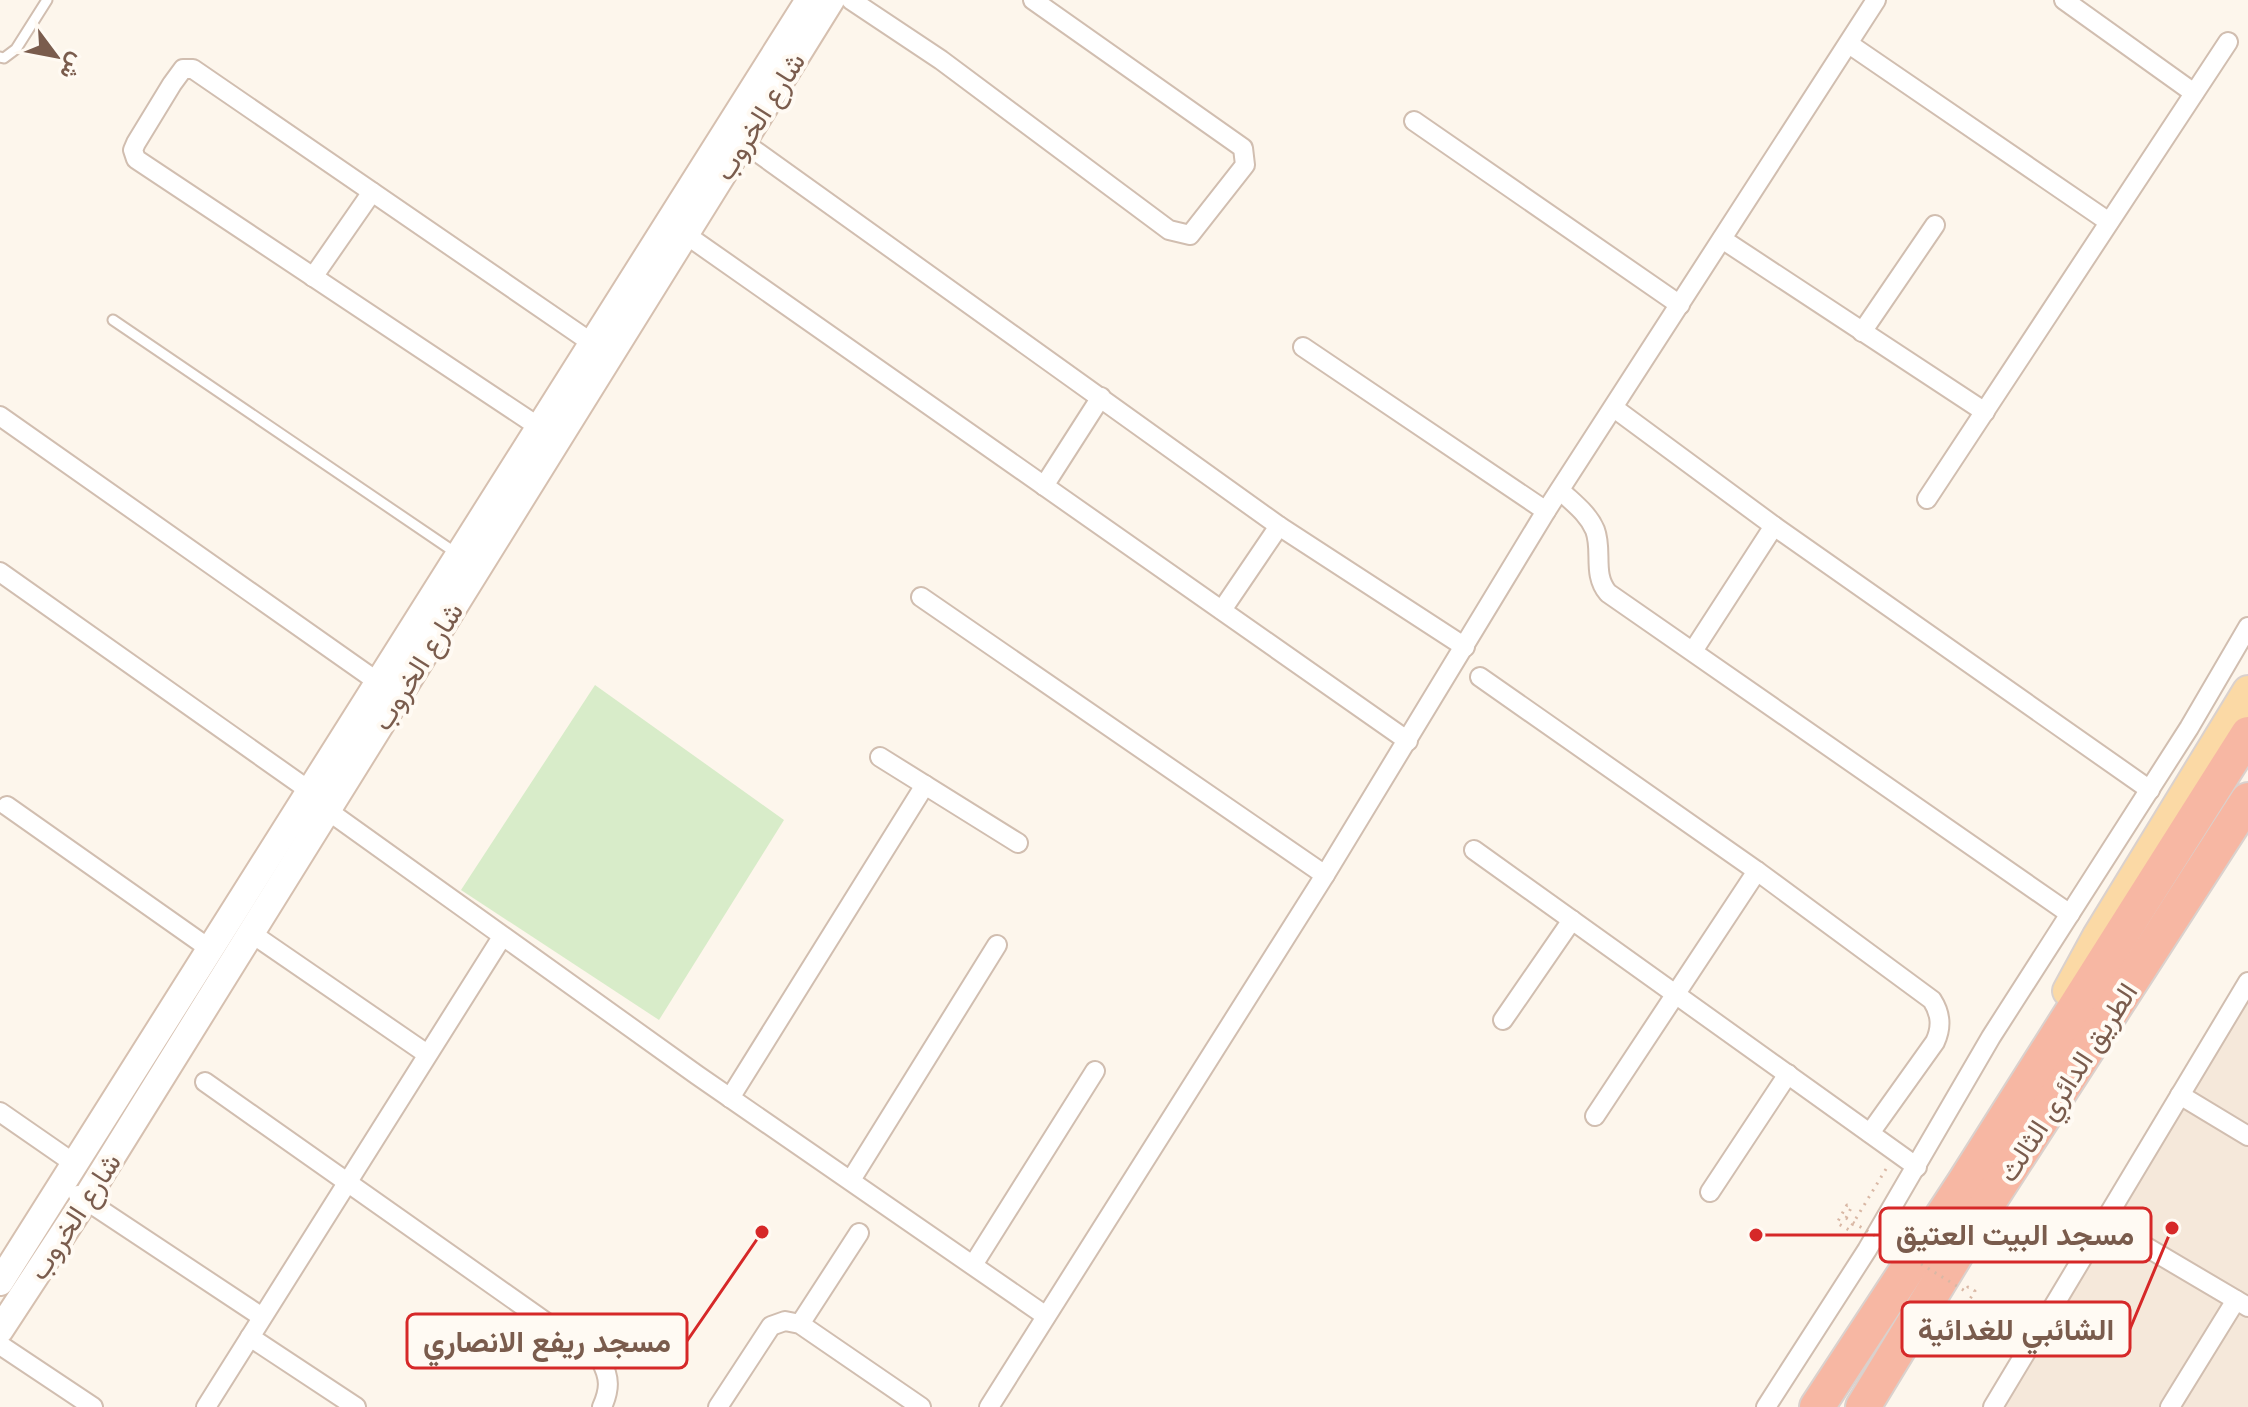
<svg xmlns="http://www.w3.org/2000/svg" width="2248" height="1407" font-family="'Golos Text',Vazirmatn,sans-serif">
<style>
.residential{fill:#f5e8da}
.green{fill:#d8ecc9}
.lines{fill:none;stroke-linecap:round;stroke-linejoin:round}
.lane-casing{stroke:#d1beb0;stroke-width:13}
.street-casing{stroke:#d1beb0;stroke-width:22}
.secondary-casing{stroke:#d6c0b0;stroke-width:30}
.primary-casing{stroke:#dad1cd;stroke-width:34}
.highway-casing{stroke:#dad1cd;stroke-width:38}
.path{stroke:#d9b8a5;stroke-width:3;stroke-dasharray:2 6;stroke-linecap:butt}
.lane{stroke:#fff;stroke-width:9}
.street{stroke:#fff;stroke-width:18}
.secondary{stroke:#fff;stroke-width:26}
.primary{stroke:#fbd9a5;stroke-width:30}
.highway{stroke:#f7b7a3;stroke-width:34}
.path-bridge{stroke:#d9b8a5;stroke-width:3;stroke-dasharray:2 6;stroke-linecap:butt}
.labels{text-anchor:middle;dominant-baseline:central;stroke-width:8;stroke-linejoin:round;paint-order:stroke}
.street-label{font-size:28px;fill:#7a5c4d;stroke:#fffaf3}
.leader{fill:none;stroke:#d62828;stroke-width:3}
.callout-dot{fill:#d62828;stroke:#fffaf3;stroke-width:3}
.callout{fill:#fffaf3;stroke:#d62828;stroke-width:3}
.callout-label{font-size:30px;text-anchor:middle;font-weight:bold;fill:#7a5c4d}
</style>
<rect width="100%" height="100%" fill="#fdf6ec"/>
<!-- residential -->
<polygon class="residential" points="2248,992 2248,1407 1992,1407"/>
<!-- green -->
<polygon class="green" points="595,685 784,820 659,1020 461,890"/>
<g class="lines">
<defs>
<g id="lane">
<polyline points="0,57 4,58 16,49 47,0"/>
<polyline points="113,320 456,553"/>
</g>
<g id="street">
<polyline points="851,0 941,60 1169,230 1190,235 1245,165 1243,148 1033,0"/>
<polyline points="2064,0 2194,93"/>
<polyline points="1849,44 2109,222"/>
<polyline points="1414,121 1680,305"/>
<polyline points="743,142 1279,526 1465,647"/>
<polyline points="685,234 1408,741"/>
<polyline points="1722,239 1985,412"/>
<polyline points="313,277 372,192"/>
<polyline points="1862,332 1935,225"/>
<polyline points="1303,347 1546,511"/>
<polyline points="1614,408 1774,526 2150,790"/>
<polyline points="0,416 378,682"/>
<polyline points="539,427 136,159 133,150 136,143 172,84 183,69 193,69 592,343"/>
<polyline points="1044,486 1101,397"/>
<path d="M 1560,490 C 1572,502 1588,513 1595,530 C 1603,551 1592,574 1608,593 L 2070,914"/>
<polyline points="1927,499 2228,42"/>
<polyline points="0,572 310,791"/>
<polyline points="921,597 1325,875"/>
<polyline points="1222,610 1279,526"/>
<polyline points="1693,651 1774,526"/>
<path d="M 1480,677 L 1757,871 L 1932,1000 C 1941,1014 1942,1027 1935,1042 L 1870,1133"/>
<polyline points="880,757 1018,843"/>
<polyline points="7,806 210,949"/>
<polyline points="327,810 697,1075 1046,1316"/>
<polyline points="1474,850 1917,1167"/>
<polyline points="251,933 427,1054"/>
<polyline points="1503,1020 1572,920"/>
<path d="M 205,1082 L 601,1361 C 610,1378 610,1389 602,1407"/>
<polyline points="2180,1095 2248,1136"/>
<polyline points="730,1098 925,785"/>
<polyline points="0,1112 75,1164"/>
<polyline points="1595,1116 1757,871"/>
<polyline points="851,1180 997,945"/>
<polyline points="1710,1192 1788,1074"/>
<polyline points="78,1195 262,1317"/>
<polyline points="2104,1222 2248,1307"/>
<polyline points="973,1265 1095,1071"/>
<polyline points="800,1324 859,1233"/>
<polyline points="250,1337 356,1407"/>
<polyline points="0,1345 93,1407"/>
<polyline points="206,1407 502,937"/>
<polyline points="718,1407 771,1326 785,1321 800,1324 921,1407"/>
<polyline points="989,1407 1325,875 1546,511 1876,0"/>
<polyline points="1766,1407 1867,1250 1991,1037 2189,728 2248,627"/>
<polyline points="1993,1407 2248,982"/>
<polyline points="2170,1407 2236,1300"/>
</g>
<g id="secondary">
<polyline points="0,1282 809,0"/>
<polyline points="0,1330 85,1200 831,0"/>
</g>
<polyline id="primary" points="2068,991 2098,936 2248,691"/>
<g id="highway">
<polyline points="1817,1407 1964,1183 2248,734"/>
<polyline points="1863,1407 1975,1223 2248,800"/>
</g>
</defs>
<!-- lane casing -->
<use href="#lane" class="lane-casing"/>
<!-- street casing -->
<use href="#street" class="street-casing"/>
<!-- secondary casing -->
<use href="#secondary" class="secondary-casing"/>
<!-- primary casing -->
<use href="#primary" class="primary-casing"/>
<!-- highway casing -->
<use href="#highway" class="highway-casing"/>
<!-- path -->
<g class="path">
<polyline points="1846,1218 1851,1208 1847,1205 1837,1223 1849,1230 1886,1169"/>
<polyline points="1967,1288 1968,1287 1975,1291 1963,1310 2011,1339"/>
</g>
<!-- lane -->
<use href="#lane" class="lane"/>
<!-- street -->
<use href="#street" class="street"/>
<!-- secondary -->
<use href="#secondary" class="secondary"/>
<!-- primary -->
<use href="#primary" class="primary"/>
<!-- highway -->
<use href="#highway" class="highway"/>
<!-- path-bridge -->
<polyline class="path-bridge" points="1846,1218 1965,1291"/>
</g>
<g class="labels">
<!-- street labels -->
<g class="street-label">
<text transform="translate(759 116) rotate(-58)">شارع الخروب</text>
<text transform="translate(417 666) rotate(-58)">شارع الخروب</text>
<text transform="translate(2067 1082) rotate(-57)">الطريق الدائري الثالث</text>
<text transform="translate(74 1216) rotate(-57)">شارع الخروب</text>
</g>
</g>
<!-- callouts -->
<path class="leader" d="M1756 1235L1880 1235M2172 1228L2130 1329M762 1232L687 1341"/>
<g class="callout-dot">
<circle cx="1756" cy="1235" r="8"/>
<circle cx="2172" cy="1228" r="8"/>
<circle cx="762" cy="1232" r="8"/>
</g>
<g class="callout">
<rect x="1880" y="1208" width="271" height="54" rx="8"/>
<rect x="1902" y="1302" width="228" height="54" rx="8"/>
<rect x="407" y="1314" width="280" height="54" rx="8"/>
</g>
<g class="callout-label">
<text x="2015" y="1245">مسجد البيت العتيق</text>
<text x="2016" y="1340">الشائبي للغدائية</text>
<text x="547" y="1352">مسجد ريفع الانصاري</text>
</g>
<!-- north arrow -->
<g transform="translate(56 56) rotate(122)" stroke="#fffaf3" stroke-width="6" paint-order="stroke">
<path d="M0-6L14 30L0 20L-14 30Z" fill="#7a5c4d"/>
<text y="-12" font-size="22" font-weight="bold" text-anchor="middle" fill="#7a5c4d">ش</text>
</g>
</svg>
